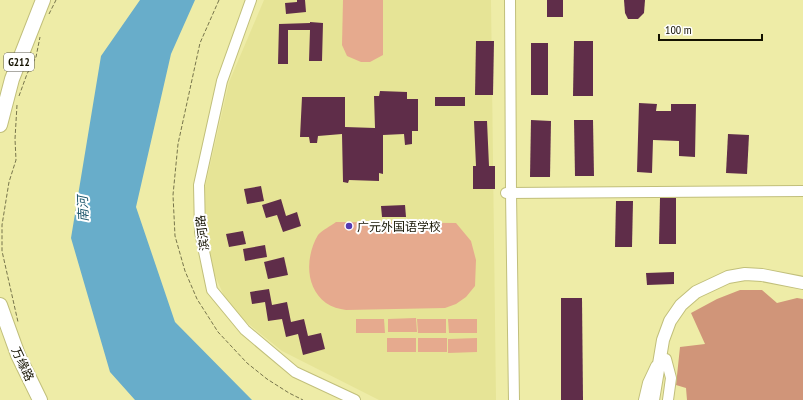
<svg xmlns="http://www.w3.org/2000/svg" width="803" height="400" font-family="'PT Sans Narrow','Noto Sans SC',sans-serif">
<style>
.built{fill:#e6e496}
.green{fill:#e6aa8e}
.forest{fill:#d09579}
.water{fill:#68adca}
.building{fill:#5f2d49}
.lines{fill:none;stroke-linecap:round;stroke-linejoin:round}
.minor-casing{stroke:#c1bf7b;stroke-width:12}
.major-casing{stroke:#c1bf7b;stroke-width:14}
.highway-casing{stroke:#c1bf7b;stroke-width:16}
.path{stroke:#77754c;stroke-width:1;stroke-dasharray:4 2;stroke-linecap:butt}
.minor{stroke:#fff;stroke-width:10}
.major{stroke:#fff;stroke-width:12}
.highway{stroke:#fff;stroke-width:14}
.poi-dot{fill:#543ab2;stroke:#fff;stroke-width:1.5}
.labels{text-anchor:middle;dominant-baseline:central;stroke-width:4;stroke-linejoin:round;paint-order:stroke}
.shield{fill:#fff;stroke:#5a594c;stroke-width:1}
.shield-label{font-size:11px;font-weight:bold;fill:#141200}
.poi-label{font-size:12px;fill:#141200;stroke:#fff;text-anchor:start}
.street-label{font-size:12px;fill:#141200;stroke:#fff}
.water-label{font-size:13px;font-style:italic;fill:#1e566b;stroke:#fff}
</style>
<rect width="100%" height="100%" fill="#eeeca7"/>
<!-- built -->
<polygon class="built" points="264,0 491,0 496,400 379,400 282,351 230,309 206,256 203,196 229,82"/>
<!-- green -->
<g class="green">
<polygon points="343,0 383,0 383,55 370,62 361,62 347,56 342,45"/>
<path d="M 336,222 L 456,223 L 471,241 L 476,260 L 475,286 L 466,297 L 456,304 L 445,308 L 346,310 C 339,309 332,307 326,303 C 304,287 306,255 318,235 C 322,230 331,226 336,222 Z"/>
<polygon points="416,318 417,332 388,332 388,319"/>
<polygon points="384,319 385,333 356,333 356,319"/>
<polygon points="417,319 446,319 446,333 418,333"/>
<polygon points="448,319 477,319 477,333 449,333"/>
<rect x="387" y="338" width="29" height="14"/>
<rect x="418" y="338" width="29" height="14"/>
<polygon points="477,338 477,352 448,353 448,339"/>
</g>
<!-- forest -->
<polygon class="forest" points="740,290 762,290 777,303 797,298 803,299 803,400 687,400 686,388 676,385 680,347 705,344 691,313 717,299"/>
<!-- water -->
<polygon class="water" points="140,0 195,0 171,54 136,207 175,322 252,400 135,400 110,372 71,238 101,56"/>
<!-- building -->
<g class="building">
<polygon points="297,0 305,0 306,12 286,14 285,3 297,2"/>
<rect x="547" y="0" width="16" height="17"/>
<polygon points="624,0 645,0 644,13 638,19 628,19 625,13"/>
<polygon points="310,22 323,23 322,61 309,61 310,30 288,30 288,64 278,64 279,24 310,23"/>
<polygon points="476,41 494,41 493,95 475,95"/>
<polygon points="574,41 593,41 593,96 573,96"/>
<rect x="531" y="43" width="17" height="52"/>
<polygon points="380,91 407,92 407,99 418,99 418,131 412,131 412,144 405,145 404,134 383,135 383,174 379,173 379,181 349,180 348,183 343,182 342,134 318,136 317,143 310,143 309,137 300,137 302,97 345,97 345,127 375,128 374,96 379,96"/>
<rect x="435" y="97" width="30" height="9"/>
<polygon points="639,103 657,104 656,111 671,111 671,104 696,104 695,157 679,156 679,141 653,140 652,173 637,172"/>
<polygon points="531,120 551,121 550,177 530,177"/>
<polygon points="574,120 593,120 594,176 575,176"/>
<polygon points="474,121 487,121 489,166 495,166 495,189 473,189 473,166 476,166"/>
<polygon points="728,134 749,135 747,174 726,173"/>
<polygon points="261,186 264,201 247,204 244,189"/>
<polygon points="660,198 676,198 676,244 659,244"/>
<polygon points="281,199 286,216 297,212 301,226 283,232 277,215 266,218 262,205"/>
<polygon points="616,201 633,201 632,247 615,247"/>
<polygon points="405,205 406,217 382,217 381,206"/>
<polygon points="243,231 246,244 229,247 226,234"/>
<polygon points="265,245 267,257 245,261 243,249"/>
<polygon points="284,257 288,275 268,279 264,262"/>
<polygon points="674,272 674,284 647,285 646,273"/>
<polygon points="269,289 272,305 287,302 291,322 304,319 308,336 321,333 325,349 303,355 298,334 286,337 282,319 268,321 265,302 252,304 250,292"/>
<polygon points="561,298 582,298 583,400 561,400"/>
</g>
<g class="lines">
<defs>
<g id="minor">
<polyline points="251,0 222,81 199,185 200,232 212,290 245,330 295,372 355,400"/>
<polyline points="510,0 511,193 514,400"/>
<polyline points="506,193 803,191"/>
<polyline points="666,359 671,378 668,400"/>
<polyline points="644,400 648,383 656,366"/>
</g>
<polyline id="major" points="653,400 663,340 670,321 681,305 696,292 728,277 745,274 762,275 803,283"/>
<g id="highway">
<polyline points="0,125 12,79 43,0"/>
<polyline points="0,305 18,355 40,400"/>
</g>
</defs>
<!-- minor casing -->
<use href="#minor" class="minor-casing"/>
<!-- major casing -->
<use href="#major" class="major-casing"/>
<!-- highway casing -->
<use href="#highway" class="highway-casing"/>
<!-- path -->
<g class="path">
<polyline points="219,0 200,43 178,144 173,195 175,236 185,271 197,299 218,332 247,363 267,379 289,393 303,400"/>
<polyline points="49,14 56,0"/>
<polyline points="19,96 27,74 36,57 40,37"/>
<polyline points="17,105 15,139 16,160 9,182 2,225 2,251 18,322"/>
</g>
<!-- minor -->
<use href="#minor" class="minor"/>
<!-- major -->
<use href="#major" class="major"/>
<!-- highway -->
<use href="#highway" class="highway"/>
</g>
<!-- markers -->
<circle class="poi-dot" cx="349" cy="226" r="4"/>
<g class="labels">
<!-- shield labels -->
<rect class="shield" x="4" y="53" width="30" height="18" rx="3"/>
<g class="shield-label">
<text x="19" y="62">G212</text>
</g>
<!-- poi labels -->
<g class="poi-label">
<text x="357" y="226">广元外国语学校</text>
</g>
<!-- street labels -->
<g class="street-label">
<text transform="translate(202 233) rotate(-97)">滨河路</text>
<text transform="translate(23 364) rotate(65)">万缘路</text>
</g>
<!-- water labels -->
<g class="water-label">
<text transform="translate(83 209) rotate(-92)">南河</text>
</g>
</g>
<!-- scale -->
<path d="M659 34v6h103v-6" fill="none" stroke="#141200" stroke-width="2"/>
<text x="665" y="34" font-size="12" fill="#141200" stroke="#ffffff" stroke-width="3" paint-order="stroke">100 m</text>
</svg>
